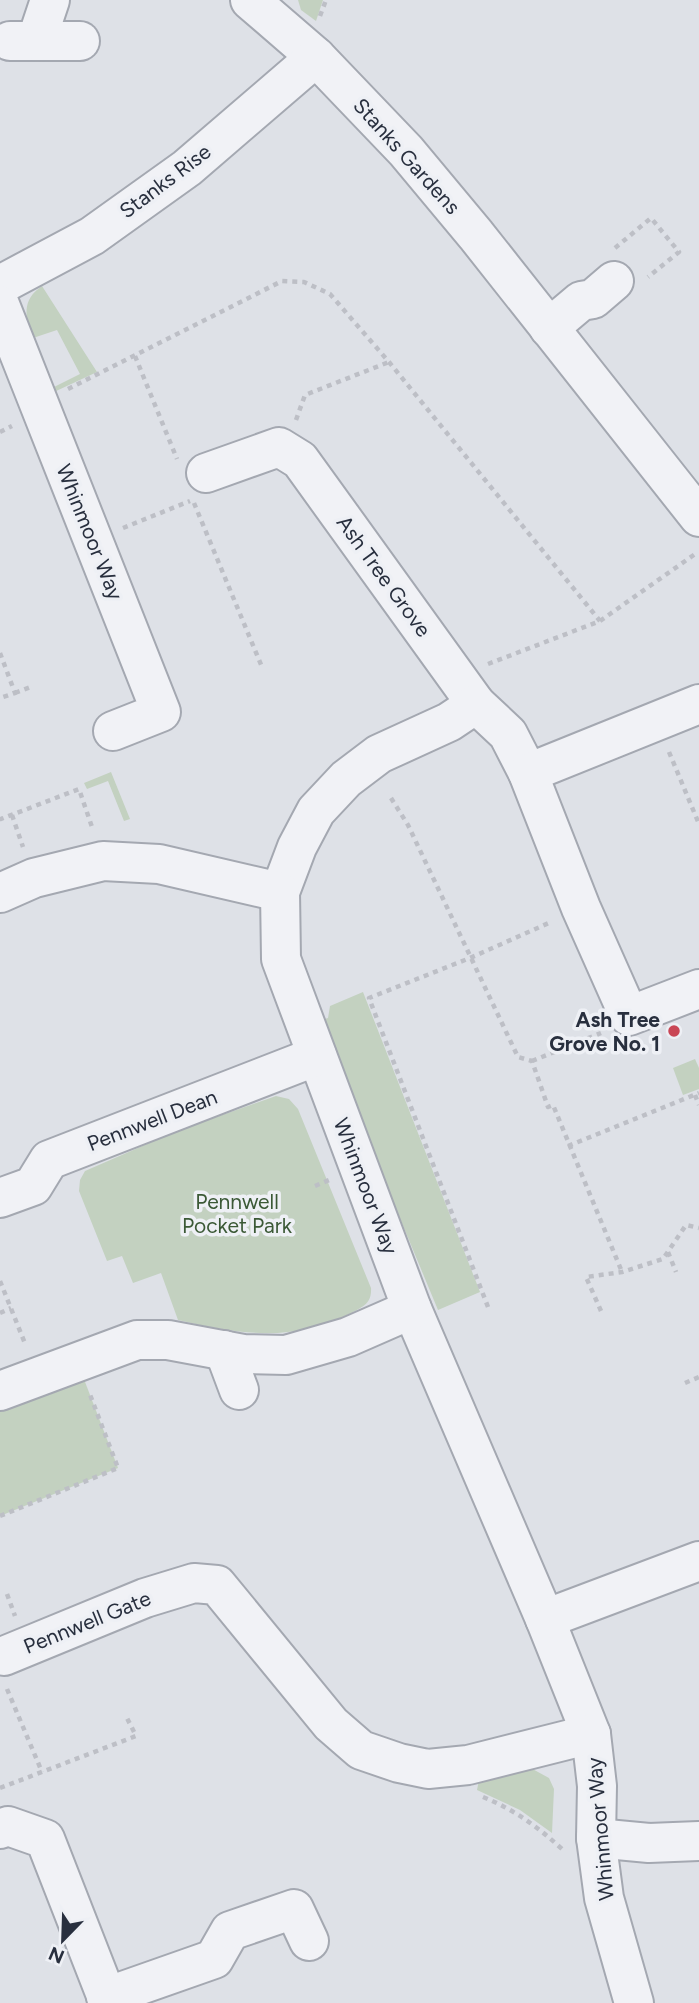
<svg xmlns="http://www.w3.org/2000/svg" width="699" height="2003" font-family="Figtree,sans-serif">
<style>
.green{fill:#c3d1c0}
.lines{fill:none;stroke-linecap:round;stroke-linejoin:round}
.minor-casing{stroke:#a4a8b1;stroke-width:42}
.path{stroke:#bdbfc6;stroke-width:4.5;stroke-dasharray:5 5;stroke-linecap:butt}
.minor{stroke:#f1f2f6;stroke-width:38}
.poi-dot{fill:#c94655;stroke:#eef0f5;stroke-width:2.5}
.labels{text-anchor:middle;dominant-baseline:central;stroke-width:7;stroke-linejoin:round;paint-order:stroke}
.street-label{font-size:21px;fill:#282f3e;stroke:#eef0f5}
.poi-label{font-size:21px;font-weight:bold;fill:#282f3e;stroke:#eef0f5;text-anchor:end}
.park-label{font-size:21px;fill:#3b5936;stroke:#eef0f5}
</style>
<rect width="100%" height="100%" fill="#dee1e7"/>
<!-- green -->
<g class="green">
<polygon points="298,0 323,0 316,21 301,10"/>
<path d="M 42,286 L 97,372 L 54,392 L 52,388 L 80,374 L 57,330 L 33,338 C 25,318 21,300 42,286 Z"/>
<polygon points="111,772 130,819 124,821 108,781 87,789 84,783"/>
<polygon points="363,992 480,1292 438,1310 318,1021 328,1018 330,1006"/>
<polygon points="695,1059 699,1068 699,1089 683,1095 673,1068"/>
<path d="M 276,1096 L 289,1099 L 298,1109 L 371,1288 C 372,1304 362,1307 349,1314 C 292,1343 238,1334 178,1320 L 161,1273 L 133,1283 L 122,1256 L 107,1261 L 79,1191 L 80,1180 L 85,1171 L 177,1131 Z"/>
<polygon points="77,1361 118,1468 0,1516 0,1391"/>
<polygon points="527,1766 549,1778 554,1789 552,1833 520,1810 477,1790 479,1780"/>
</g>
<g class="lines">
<defs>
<g id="minor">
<polyline points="250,0 316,57 406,151 476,235 699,517"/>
<polyline points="10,41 80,41"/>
<polyline points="39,41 41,27 50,0"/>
<polyline points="0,285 92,236 187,168 316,57"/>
<polyline points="0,305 161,712 113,731"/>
<polyline points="549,328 581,301 593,299 614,281"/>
<polyline points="206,473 279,447 300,460 476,704 508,734 528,773 581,908 629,1016 699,989"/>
<polyline points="476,704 449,722 379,754 346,779 316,811 297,847 280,892 281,959 412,1309 545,1619 591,1734 597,1786 596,1838 604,1898 634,2003"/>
<polyline points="528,773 699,704"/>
<polyline points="0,893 34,878 103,861 159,864 280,892"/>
<polyline points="0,1198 33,1186 49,1160 317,1056"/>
<polyline points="224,1350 239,1390"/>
<polyline points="0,1391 137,1340 168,1340 243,1354 286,1355 348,1337 412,1309"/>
<polyline points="545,1619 699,1561"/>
<polyline points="4,1656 145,1598 194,1583 217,1585 331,1724 361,1750 399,1763 428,1769 468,1765 591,1734"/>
<polyline points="0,1829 8,1826 45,1839 109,2003"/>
<polyline points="596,1838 649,1843 699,1841"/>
<polyline points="106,1997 214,1959 230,1931 294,1909 309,1941"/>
</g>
</defs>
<!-- minor casing -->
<use href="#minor" class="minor-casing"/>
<!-- path -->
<g class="path">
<polyline points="320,16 326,0"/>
<polyline points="615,248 651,218 679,252 648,277"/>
<polyline points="135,356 177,459"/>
<polyline points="68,389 282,281 304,282 330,294 389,362 600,621"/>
<polyline points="296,420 305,395 389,362"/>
<polyline points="0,432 12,426"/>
<polyline points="194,503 262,667"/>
<polyline points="123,528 190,501"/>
<polyline points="0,653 15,693 0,698"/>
<polyline points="488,664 600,621 698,552"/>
<polyline points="15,693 33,686"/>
<polyline points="669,752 699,824"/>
<polyline points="391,798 408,825 518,1057 532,1061 548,1107 553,1105 622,1272"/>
<polyline points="12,815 23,847"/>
<polyline points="0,817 1,819 79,789 93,830"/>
<polyline points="532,1061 601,1033"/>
<polyline points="695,1095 699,1105"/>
<polyline points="568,1146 699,1093"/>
<polyline points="315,1186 329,1180"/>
<polyline points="668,1252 676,1272"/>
<polyline points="0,1281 26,1346"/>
<polyline points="488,1307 369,998 470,958 551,922"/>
<polyline points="601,1311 586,1277 622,1272 663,1259 686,1225 699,1228"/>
<polyline points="0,1313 11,1308"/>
<polyline points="685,1383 699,1377"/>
<polyline points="0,1516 118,1468 89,1392"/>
<polyline points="7,1594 15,1616"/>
<polyline points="7,1689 42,1772"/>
<polyline points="0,1788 136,1736 126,1716"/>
<path d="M 483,1797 C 515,1810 538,1827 563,1850"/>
</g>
<!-- minor -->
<use href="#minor" class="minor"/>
</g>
<!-- markers -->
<circle class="poi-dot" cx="674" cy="1031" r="7"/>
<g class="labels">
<!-- street labels -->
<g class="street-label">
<text transform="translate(407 156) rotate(48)">Stanks Gardens</text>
<text transform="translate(165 181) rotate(-37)">Stanks Rise</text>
<text transform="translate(90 532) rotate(68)">Whinmoor Way</text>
<text transform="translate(384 576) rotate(54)">Ash Tree Grove</text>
<text transform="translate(152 1120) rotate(-21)">Pennwell Dean</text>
<text transform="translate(366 1186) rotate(69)">Whinmoor Way</text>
<text transform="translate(87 1622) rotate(-22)">Pennwell Gate</text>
<text transform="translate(600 1829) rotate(-95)">Whinmoor Way</text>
</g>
<!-- poi labels -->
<g class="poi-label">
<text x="660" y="1019">Ash Tree<tspan x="660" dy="24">Grove No. 1</tspan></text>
</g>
<!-- park labels -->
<g class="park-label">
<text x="237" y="1201">Pennwell<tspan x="237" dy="24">Pocket Park</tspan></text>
</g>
</g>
<!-- north arrow -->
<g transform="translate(63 1940) rotate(203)" stroke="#eef0f5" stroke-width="5" paint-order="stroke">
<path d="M0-5L12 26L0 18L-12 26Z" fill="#282f3e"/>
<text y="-10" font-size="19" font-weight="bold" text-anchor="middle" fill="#282f3e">N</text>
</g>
</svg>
